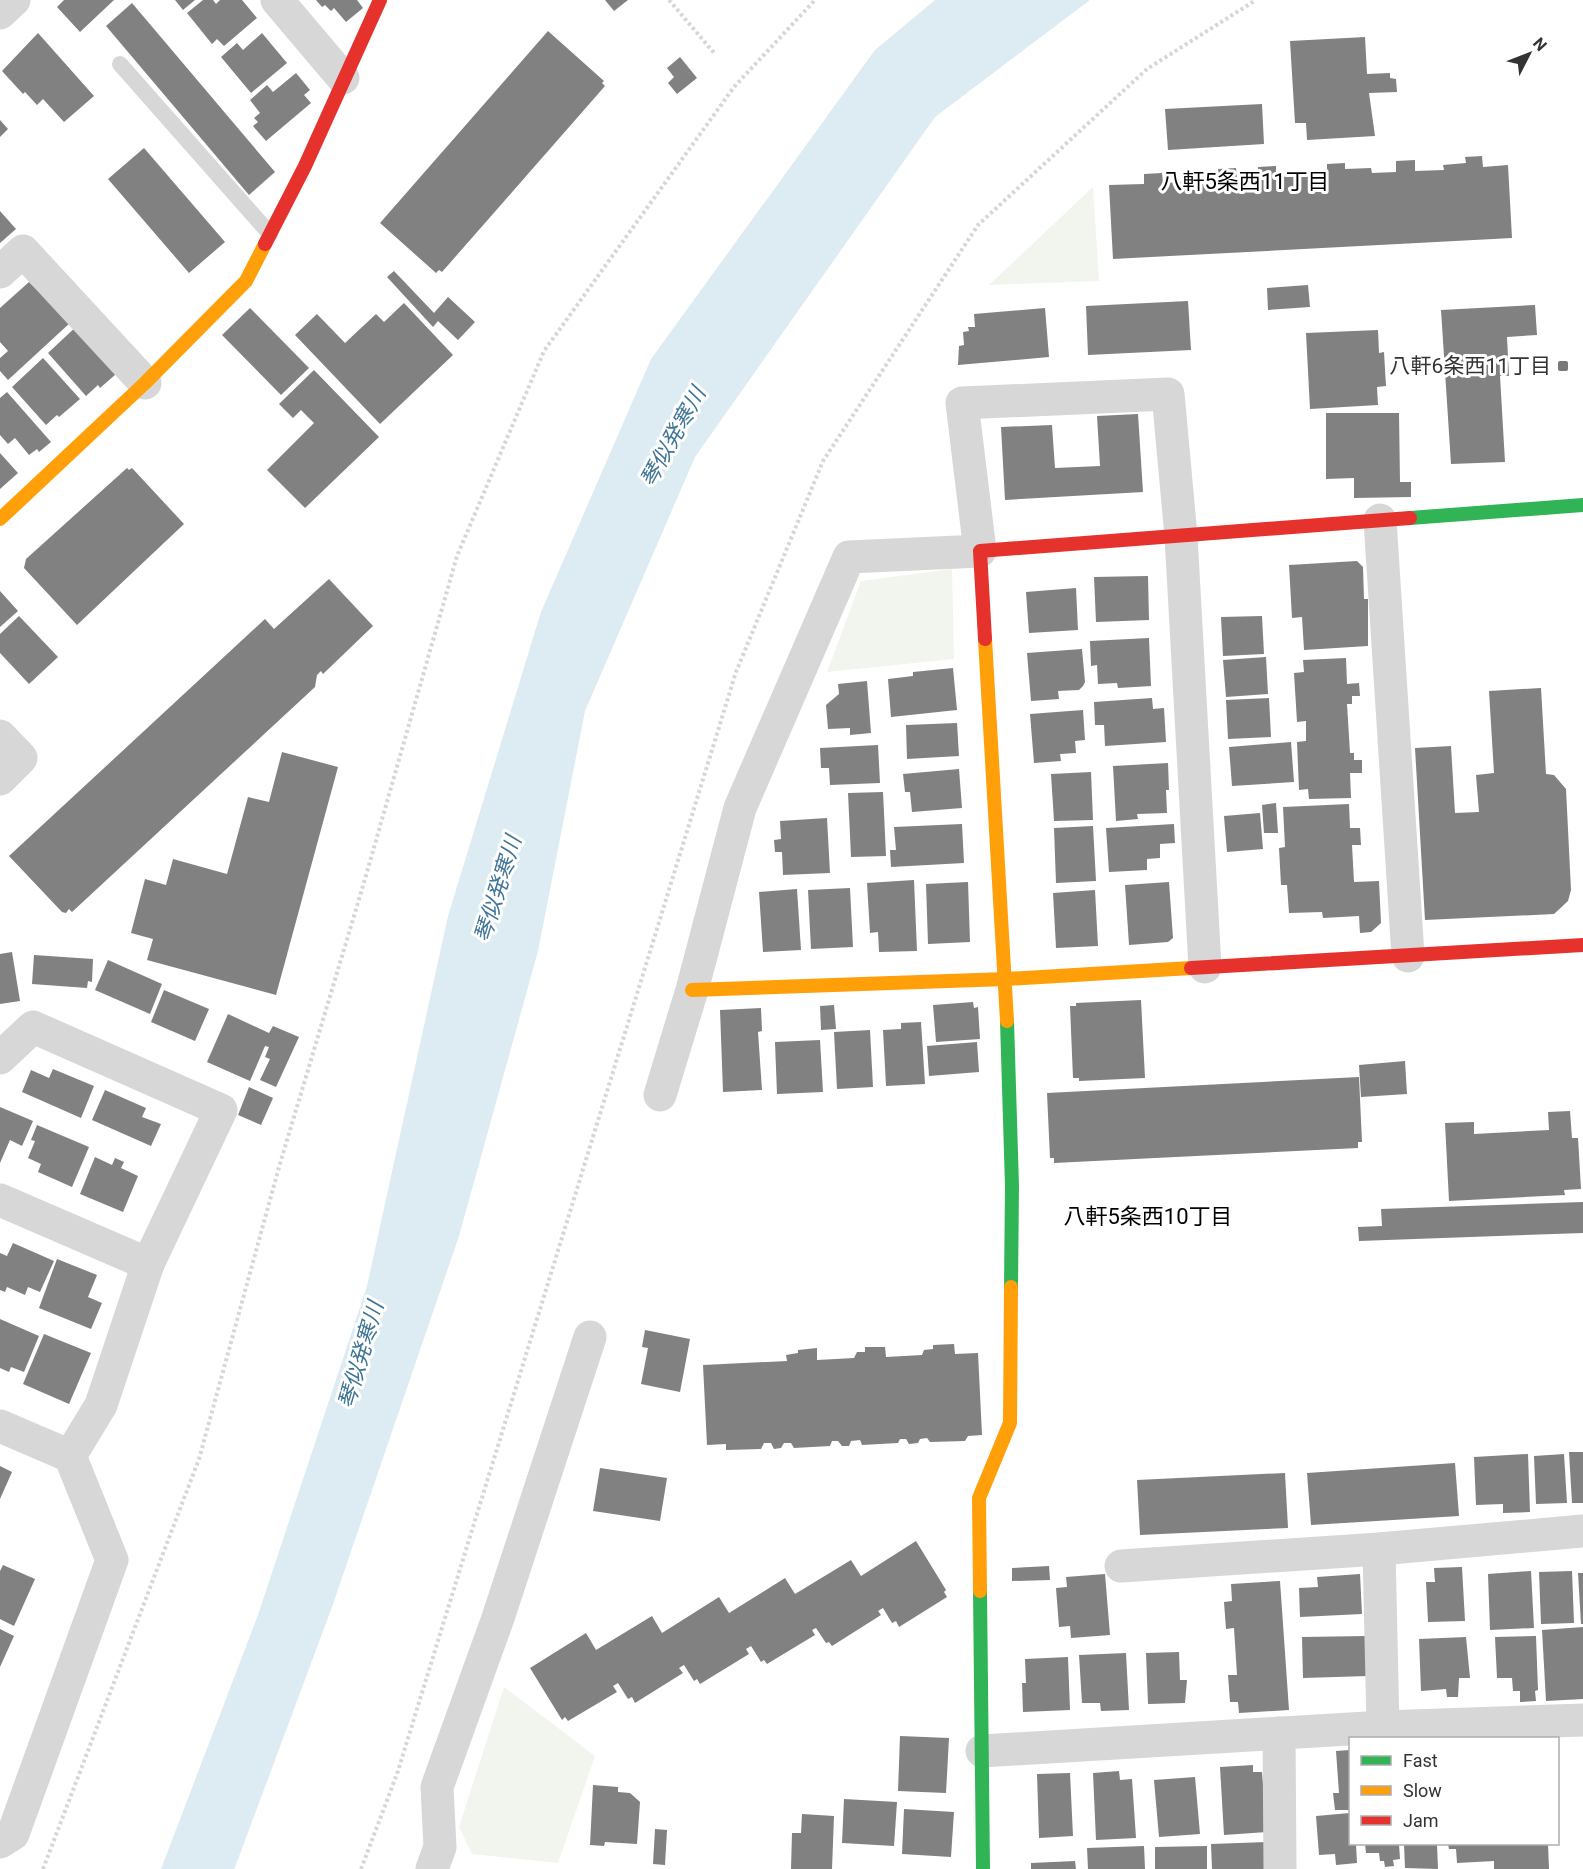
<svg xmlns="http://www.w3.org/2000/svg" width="1583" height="1869" font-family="Roboto,'Noto Sans JP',sans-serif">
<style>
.green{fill:#f1f5ed}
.water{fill:#ddebf3}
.building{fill:#818181}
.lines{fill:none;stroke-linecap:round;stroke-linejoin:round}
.path{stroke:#d6d6d6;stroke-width:4;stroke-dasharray:3 3;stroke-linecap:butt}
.lane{stroke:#d7d7d7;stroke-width:16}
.street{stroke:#d7d7d7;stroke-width:33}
.fast{stroke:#30b455;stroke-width:14}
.slow{stroke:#ff9f0a;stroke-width:14}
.jam{stroke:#e5322d;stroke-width:14}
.poi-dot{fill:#7a7a7a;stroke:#fff;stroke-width:2}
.labels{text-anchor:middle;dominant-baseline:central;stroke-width:6;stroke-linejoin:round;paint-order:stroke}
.poi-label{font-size:21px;fill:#333;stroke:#fff;text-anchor:end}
.neighbourhood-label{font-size:22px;fill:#000;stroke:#fff}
.water-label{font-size:22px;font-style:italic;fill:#3f7597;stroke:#fff}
</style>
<rect width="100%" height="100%" fill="#fff"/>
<!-- green -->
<g class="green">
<polygon points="1093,187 1099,281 989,285"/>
<polygon points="952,569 954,659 827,672 861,581"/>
<polygon points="504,1687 595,1756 558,1863 472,1854 459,1827"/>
</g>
<!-- water -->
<polygon class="water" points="935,0 1090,0 935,117 695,457 585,711 538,951 459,1236 332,1607 240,1854 234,1869 161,1869 258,1615 367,1286 448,916 541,612 651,359 875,50"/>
<!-- building -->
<g class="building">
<polygon points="64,0 114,0 80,32 57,7"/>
<polygon points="175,0 195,0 183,10"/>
<polygon points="203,0 213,0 216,4 220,0 242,0 257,18 224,46 217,39 212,44 187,13"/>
<polygon points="316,0 357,0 363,8 346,22 334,8 331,11 325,5 322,7"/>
<polygon points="605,0 628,0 614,11"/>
<polygon points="132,3 275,172 249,195 106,26"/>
<polygon points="548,31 604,81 602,83 605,86 442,272 439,270 436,273 380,223"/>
<polygon points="38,33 94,96 64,122 43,99 37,105 25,92 23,94 2,71"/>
<polygon points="262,33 287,63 251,93 221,57 237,43 243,50"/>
<polygon points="1365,37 1367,74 1390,73 1390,78 1396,79 1397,92 1369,93 1375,136 1307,140 1306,123 1295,123 1290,41"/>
<polygon points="680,57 697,78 677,94 668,83 674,77 667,68"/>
<polygon points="296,73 310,90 304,95 311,103 266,141 253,126 258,122 254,118 260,113 250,100 267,85 273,92"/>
<polygon points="1262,104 1264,144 1168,150 1165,109"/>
<polygon points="0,120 8,129 0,137"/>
<polygon points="144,148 225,242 189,273 108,179"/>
<polygon points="1482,156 1483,167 1508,165 1512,238 1113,259 1109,185 1144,184 1144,174 1162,173 1163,183 1219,180 1218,169 1236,168 1237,179 1258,178 1258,167 1276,166 1276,177 1327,175 1327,164 1345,163 1345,169 1371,168 1372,173 1396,172 1396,161 1415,160 1415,171 1444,170 1443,165 1466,163 1465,157"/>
<polygon points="0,211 16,229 0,243"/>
<polygon points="394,271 434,313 448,297 475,322 458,340 438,321 433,327 387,277"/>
<polygon points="29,282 71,322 8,380 0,371 0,358 8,351 0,342 0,308"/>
<polygon points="1308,285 1310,307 1268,310 1267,288"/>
<polygon points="1188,301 1191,350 1088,355 1086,306"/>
<polygon points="404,303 453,355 380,424 295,335 317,314 345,343 376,314 384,322"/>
<polygon points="1535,305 1537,335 1507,337 1509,376 1500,376 1505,462 1451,464 1441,310"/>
<polygon points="250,308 309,368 281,395 222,335"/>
<polygon points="1045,308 1049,357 958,365 959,346 964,345 963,332 969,331 968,327 975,327 974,314"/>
<polygon points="79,324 116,374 100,388 98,385 86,396 48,353"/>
<polygon points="1378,330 1379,353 1384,352 1386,386 1377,387 1378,405 1310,409 1306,333"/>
<polygon points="43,358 80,399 59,417 57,415 46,425 12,387"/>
<polygon points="314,370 379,437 305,508 267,470 314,423 301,410 293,418 279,404"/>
<polygon points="7,392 51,442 39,452 37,449 29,455 15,438 8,444 0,435 0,398"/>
<polygon points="1326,413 1399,413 1400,482 1411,482 1411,497 1354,498 1354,478 1326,479"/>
<polygon points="1138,414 1143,492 1005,500 1001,427 1052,425 1055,468 1100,466 1097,416"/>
<polygon points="0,453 18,473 0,489"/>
<polygon points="127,468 129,470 132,468 184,524 77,625 24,568 26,559"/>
<polygon points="1357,561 1363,567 1364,599 1368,599 1368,646 1304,650 1302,617 1292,618 1289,565"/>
<polygon points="1148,576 1149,620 1096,622 1094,577"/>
<polygon points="329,579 373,626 323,674 321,671 317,675 315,687 72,912 69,909 66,913 62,912 9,856 265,619 274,629"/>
<polygon points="1076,588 1078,630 1029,633 1026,592"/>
<polygon points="0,591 18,611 0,627"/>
<polygon points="19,616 58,657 29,684 0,653 0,634"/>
<polygon points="1262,616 1264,654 1223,656 1221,617"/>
<polygon points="1149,638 1151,686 1118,688 1117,683 1098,684 1097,665 1091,666 1090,641"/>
<polygon points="1082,649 1085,682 1083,686 1079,690 1058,691 1059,699 1031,701 1027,653"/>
<polygon points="1266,657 1268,694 1226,697 1223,660"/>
<polygon points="1346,658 1347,684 1359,683 1360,696 1352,696 1352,704 1347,704 1350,753 1354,753 1354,760 1362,760 1362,773 1350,773 1351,798 1309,799 1308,789 1299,790 1297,742 1306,741 1306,721 1297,722 1294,673 1304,672 1303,660"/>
<polygon points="953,668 957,710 891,717 888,679 913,676 913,672"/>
<polygon points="867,681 871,733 850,735 850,728 828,729 826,705 839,694 838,684"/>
<polygon points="1541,688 1546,774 1554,775 1566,789 1571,890 1568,901 1554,914 1425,920 1415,748 1451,746 1455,813 1479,812 1476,775 1494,773 1489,691"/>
<polygon points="1152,698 1153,709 1164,708 1166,742 1105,746 1104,725 1095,725 1094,702"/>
<polygon points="1269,698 1271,737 1228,739 1226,700"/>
<polygon points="1083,710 1085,740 1075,741 1076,753 1060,754 1061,761 1034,763 1030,714"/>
<polygon points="957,723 959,756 907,759 906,725"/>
<polygon points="1291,742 1294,782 1232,786 1229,747"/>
<polygon points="878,745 880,783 830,785 829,768 821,768 820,748"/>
<polygon points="282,752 338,767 276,995 147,960 153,939 131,933 145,879 166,885 173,859 227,874 248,797 269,802"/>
<polygon points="1168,763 1169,790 1166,790 1167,813 1137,814 1138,819 1116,821 1113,766"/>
<polygon points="959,769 962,808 912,812 910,792 905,792 903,774"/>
<polygon points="1091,772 1093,820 1054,821 1051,774"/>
<polygon points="883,792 886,856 851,857 848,793"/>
<polygon points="1276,803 1278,833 1264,833 1262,805"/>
<polygon points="1349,804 1350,828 1360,828 1361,845 1352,845 1354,882 1379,881 1381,923 1371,932 1360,933 1359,916 1323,918 1322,912 1289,913 1287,885 1281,885 1279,848 1285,847 1283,807"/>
<polygon points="1260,813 1263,849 1227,852 1224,816"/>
<polygon points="827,818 830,873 783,875 782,852 775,852 774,840 781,839 780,821"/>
<polygon points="962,824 964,863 891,867 890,850 896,850 894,827"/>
<polygon points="1174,824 1175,843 1160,844 1160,858 1147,859 1147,870 1109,872 1106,828"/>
<polygon points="1093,826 1096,881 1056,883 1054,828"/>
<polygon points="914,880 917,951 879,952 878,932 870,933 867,883"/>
<polygon points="968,882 970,942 928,944 926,884"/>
<polygon points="1169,882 1173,938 1168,942 1129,945 1125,885"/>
<polygon points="850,888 853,947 811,949 808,890"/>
<polygon points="797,889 801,950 763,952 759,892"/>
<polygon points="1095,890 1098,946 1056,948 1053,893"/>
<polygon points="12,952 20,1001 0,1004 0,954"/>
<polygon points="34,955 93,959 92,982 88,981 87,988 32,984"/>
<polygon points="108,960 162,984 150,1014 95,990"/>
<polygon points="164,990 209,1009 195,1041 151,1022"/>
<polygon points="1141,1000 1145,1078 1079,1081 1079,1078 1073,1078 1070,1006 1076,1006 1076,1003"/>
<polygon points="973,1002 974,1008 978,1007 980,1039 936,1042 933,1005"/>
<polygon points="834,1005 836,1029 821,1030 820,1006"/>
<polygon points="761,1008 762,1031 758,1032 762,1090 723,1092 720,1010"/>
<polygon points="228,1014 269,1033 273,1026 299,1037 276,1087 260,1080 270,1059 265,1057 269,1047 265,1046 250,1081 207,1062"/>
<polygon points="921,1022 925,1084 886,1086 883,1030 901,1029 901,1023"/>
<polygon points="870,1030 873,1087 837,1089 834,1032"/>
<polygon points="820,1040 823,1092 777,1094 775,1042"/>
<polygon points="977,1042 979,1072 929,1076 927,1046"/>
<polygon points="1405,1061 1407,1094 1361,1097 1359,1065"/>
<polygon points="53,1069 94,1086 81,1118 22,1092 31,1070 49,1078"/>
<polygon points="1359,1077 1362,1142 1358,1142 1358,1148 1054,1163 1054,1158 1050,1158 1047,1093"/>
<polygon points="249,1087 273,1098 261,1125 238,1115"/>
<polygon points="105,1090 146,1108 142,1117 161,1124 151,1146 92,1120"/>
<polygon points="0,1107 33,1121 22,1146 10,1140 0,1163"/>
<polygon points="1570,1111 1572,1138 1578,1138 1581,1189 1564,1190 1565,1195 1449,1201 1445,1123 1474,1122 1474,1134 1549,1130 1548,1112"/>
<polygon points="37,1125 89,1147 72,1187 38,1172 41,1164 28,1158 35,1141 31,1140"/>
<polygon points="95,1157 112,1165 115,1158 124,1162 121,1168 138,1176 123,1212 80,1194"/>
<polygon points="1583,1202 1583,1233 1359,1241 1358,1227 1382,1226 1381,1209"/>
<polygon points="13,1243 54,1261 40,1292 28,1287 25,1295 7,1287 5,1292 0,1290 0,1253 7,1256"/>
<polygon points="57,1259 97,1275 88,1297 102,1303 91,1329 39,1308"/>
<polygon points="0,1319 39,1336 24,1372 11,1367 9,1372 0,1368"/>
<polygon points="645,1330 690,1339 680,1392 641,1384 648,1348 642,1347"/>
<polygon points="44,1334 91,1353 69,1404 23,1384"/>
<polygon points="954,1344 955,1354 978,1353 982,1435 968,1436 965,1441 930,1442 927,1438 920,1439 918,1443 909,1444 906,1439 900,1439 898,1443 862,1445 860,1440 851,1441 849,1446 842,1446 838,1441 832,1441 830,1446 794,1448 791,1443 784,1443 781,1448 774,1449 771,1443 764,1443 761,1449 726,1450 726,1444 707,1445 703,1365 787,1361 786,1355 798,1353 798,1350 817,1348 817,1360 854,1358 857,1352 865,1352 865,1347 885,1347 886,1357 922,1355 924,1350 933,1349 933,1345"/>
<polygon points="1569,1452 1583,1452 1583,1503 1572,1503"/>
<polygon points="1528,1454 1530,1512 1503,1513 1503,1504 1476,1505 1474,1457"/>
<polygon points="1564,1454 1567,1503 1536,1504 1534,1456"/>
<polygon points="1455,1463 1459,1516 1311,1525 1307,1473"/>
<polygon points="0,1466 12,1472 0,1499"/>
<polygon points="600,1468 667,1478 660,1521 593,1511"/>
<polygon points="1285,1473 1288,1528 1140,1535 1137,1480"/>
<polygon points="916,1541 946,1590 944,1592 947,1597 899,1627 896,1621 892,1623 883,1608 878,1611 881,1615 832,1646 829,1642 826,1643 816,1628 812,1630 815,1635 767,1664 764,1660 761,1662 751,1646 746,1649 749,1654 700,1684 697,1679 694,1681 684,1665 679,1668 683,1673 635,1703 632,1697 628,1699 618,1683 613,1686 617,1692 568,1721 565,1717 562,1720 530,1668 586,1633 596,1650 652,1616 662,1633 719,1597 729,1613 785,1578 795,1594 851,1560 861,1576"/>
<polygon points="3,1565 35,1579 14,1626 0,1619 0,1571"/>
<polygon points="1049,1566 1050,1580 1012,1581 1012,1568"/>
<polygon points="1462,1567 1465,1621 1428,1622 1426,1582 1435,1582 1434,1568"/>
<polygon points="1531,1571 1534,1628 1490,1630 1488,1574"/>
<polygon points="1572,1571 1574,1623 1541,1624 1539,1572"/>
<polygon points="1578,1573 1583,1573 1583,1624 1581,1624"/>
<polygon points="1105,1574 1110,1635 1071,1638 1070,1626 1059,1627 1056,1588 1067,1587 1066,1577"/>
<polygon points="1360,1574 1362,1614 1300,1617 1299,1588 1318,1587 1317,1577"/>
<polygon points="1280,1581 1289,1710 1239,1713 1238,1702 1230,1702 1228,1675 1237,1675 1234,1628 1226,1629 1224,1602 1232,1601 1231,1584"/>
<polygon points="1583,1627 1583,1699 1546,1701 1542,1630"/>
<polygon points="0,1629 14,1636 0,1667"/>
<polygon points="1367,1636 1368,1676 1303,1678 1302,1637"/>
<polygon points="1536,1636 1538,1690 1535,1691 1536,1701 1520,1702 1520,1691 1513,1691 1512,1678 1497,1678 1495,1637"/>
<polygon points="1466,1637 1470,1678 1459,1678 1458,1697 1447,1697 1446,1689 1421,1691 1419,1639"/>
<polygon points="1179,1652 1180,1680 1187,1680 1185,1703 1148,1704 1146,1653"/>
<polygon points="1126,1653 1129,1710 1101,1711 1100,1703 1082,1703 1079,1655"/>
<polygon points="1068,1657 1070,1710 1023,1712 1022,1683 1026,1683 1025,1659"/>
<polygon points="900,1736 949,1738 946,1793 898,1791"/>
<polygon points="1350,1750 1350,1810 1335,1810 1333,1793 1339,1793 1336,1751"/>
<polygon points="1253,1765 1253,1772 1262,1772 1267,1832 1224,1835 1220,1767"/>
<polygon points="1119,1771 1120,1780 1132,1779 1136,1838 1096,1840 1093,1773"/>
<polygon points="1070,1773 1073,1836 1039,1838 1037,1774"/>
<polygon points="1195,1777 1200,1834 1159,1837 1154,1780"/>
<polygon points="593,1785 618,1787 618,1792 630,1793 640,1802 637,1844 605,1842 604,1846 590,1845"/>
<polygon points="844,1799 897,1802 894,1846 842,1843"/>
<polygon points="904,1809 954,1812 951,1857 902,1854"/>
<polygon points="1350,1813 1350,1844 1356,1844 1357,1863 1336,1865 1335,1854 1319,1855 1316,1816"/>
<polygon points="802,1814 834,1816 832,1869 791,1869 792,1833 801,1833"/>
<polygon points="655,1829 667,1830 665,1865 653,1864"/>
<polygon points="1267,1842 1268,1869 1212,1869 1211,1844"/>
<polygon points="1365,1844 1399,1844 1400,1859 1393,1860 1394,1866 1385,1867 1384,1861 1380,1861 1379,1853 1366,1853"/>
<polygon points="1404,1844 1437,1844 1438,1869 1405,1868"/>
<polygon points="1448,1844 1548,1844 1549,1869 1494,1869 1494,1861 1457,1863 1456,1849 1449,1849"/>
<polygon points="1144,1846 1145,1869 1088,1869 1087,1848"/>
<polygon points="1207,1846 1207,1869 1155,1869 1155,1847"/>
<polygon points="1075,1861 1076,1869 1031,1869 1031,1863"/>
</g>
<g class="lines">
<!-- path -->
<g class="path">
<polyline points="669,0 715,54"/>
<polyline points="43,1869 199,1459 279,1167 365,879 457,556 544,351 734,87 815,0"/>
<polyline points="361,1869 397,1774 736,672 823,461 978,225 1147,69 1256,0"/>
</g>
<!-- lane -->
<polyline class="lane" points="120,64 270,234"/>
<!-- street -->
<g class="street">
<polyline points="277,0 343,78"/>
<polyline points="0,13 14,0"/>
<polyline points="0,272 23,251 145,383"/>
<polyline points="1380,520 1408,956"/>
<polyline points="0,736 21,758 0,779"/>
<polyline points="0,1058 33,1027 221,1110 148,1264 101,1405 70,1456"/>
<polyline points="660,1095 692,990 740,808 849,557 980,551 962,403 1168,394 1181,536 1205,967"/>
<polyline points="0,1200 148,1264"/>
<polyline points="0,1426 70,1456 112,1560 13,1834 0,1842"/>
<polyline points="1379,1549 1383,1727"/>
<polyline points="1121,1566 1379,1549 1583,1531"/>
<polyline points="1279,1733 1280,1869"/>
<polyline points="982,1751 1383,1727 1583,1720"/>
<polyline points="432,1869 440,1847 437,1787 498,1618 590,1337"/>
</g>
<!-- fast -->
<g class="fast">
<polyline points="1410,518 1583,505"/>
<polyline points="1007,1021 1012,1186 1011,1287"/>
<polyline points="980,1591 983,1869"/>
</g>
<!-- slow -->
<g class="slow">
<polyline points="0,519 145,383 246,281 265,244"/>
<polyline points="985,639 1007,1021"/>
<polyline points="692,990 1006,979 1191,968"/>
<polyline points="980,1591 979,1498 1010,1423 1011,1287"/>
</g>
<!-- jam -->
<g class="jam">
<polyline points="265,244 305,166 380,0"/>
<polyline points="985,639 980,551 1410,518"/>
<polyline points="1191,968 1583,945"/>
</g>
</g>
<!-- markers -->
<rect class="poi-dot" x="1557" y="360" width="12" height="12" rx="3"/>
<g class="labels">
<!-- poi labels -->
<g class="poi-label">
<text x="1551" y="366">八軒6条西11丁目</text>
</g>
<!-- neighbourhood labels -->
<g class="neighbourhood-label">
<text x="1245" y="181">八軒5条西11丁目</text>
<text x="1148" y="1216">八軒5条西10丁目</text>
</g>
<!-- water labels -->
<g class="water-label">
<text transform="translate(673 437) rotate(-61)">琴似発寒川</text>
<text transform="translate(498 889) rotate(-73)">琴似発寒川</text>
<text transform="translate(361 1355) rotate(-74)">琴似発寒川</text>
</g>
</g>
<!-- legend -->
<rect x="1349" y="1737" width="210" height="108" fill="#ffffff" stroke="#adadad" stroke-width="1.5"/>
<rect x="1361" y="1756" width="30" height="9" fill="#30b455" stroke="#adadad" stroke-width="1.5"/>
<text x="1403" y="1767" font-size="18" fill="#333333">Fast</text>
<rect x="1361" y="1786" width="30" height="9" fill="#ff9f0a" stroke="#adadad" stroke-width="1.5"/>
<text x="1403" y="1797" font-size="18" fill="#333333">Slow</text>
<rect x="1361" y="1816" width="30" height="9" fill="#e5322d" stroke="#adadad" stroke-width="1.5"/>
<text x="1403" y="1827" font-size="18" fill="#333333">Jam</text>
<!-- north arrow -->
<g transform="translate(1529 54) rotate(48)" stroke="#ffffff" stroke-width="4.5" paint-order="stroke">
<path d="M0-4.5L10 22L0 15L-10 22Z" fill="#333333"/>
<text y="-9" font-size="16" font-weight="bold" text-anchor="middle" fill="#333333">N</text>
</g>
</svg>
